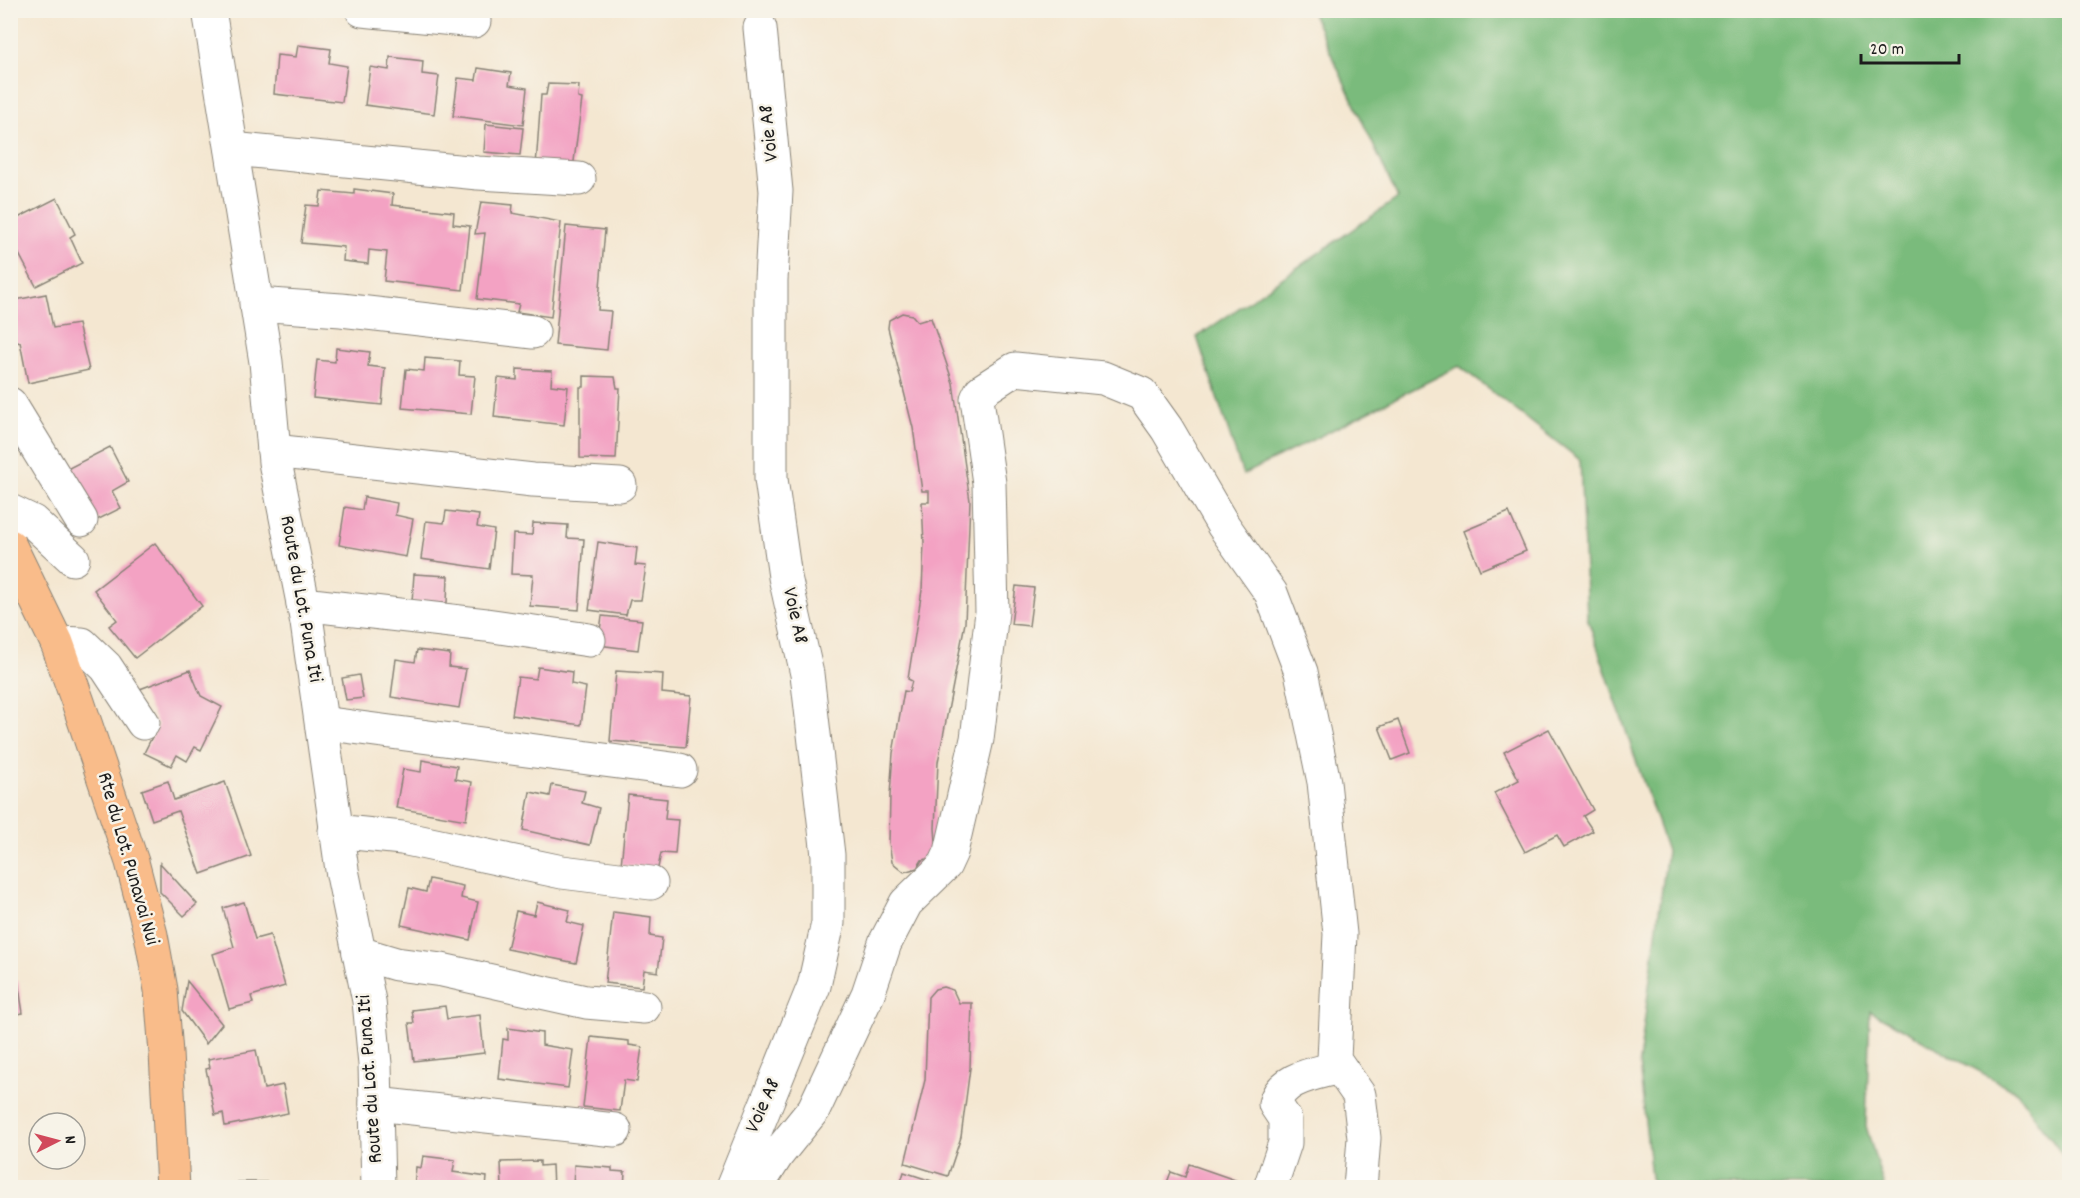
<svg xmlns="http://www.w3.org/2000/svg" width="2080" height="1198" font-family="Dekko,sans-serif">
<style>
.forest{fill:#7abb7c;stroke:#4b6c4c;stroke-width:1.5}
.building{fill:#f3a2c3}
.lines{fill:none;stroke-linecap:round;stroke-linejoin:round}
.minor-casing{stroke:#888276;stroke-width:35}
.major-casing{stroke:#888276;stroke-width:35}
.minor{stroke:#fff;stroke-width:33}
.major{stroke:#f9bc8a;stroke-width:33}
.labels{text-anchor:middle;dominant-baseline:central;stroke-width:5;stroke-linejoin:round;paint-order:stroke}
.street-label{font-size:21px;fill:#1c1c1c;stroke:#f7f3e8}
</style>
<rect width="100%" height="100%" fill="#f7f3e8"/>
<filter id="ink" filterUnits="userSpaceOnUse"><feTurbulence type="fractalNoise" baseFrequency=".0167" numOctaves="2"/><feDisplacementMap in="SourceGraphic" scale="12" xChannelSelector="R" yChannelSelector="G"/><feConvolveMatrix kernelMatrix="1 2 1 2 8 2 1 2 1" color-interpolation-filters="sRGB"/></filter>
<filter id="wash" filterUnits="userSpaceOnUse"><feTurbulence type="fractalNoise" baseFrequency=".008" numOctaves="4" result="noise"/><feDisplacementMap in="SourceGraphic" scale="24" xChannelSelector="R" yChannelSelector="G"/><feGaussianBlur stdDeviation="1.35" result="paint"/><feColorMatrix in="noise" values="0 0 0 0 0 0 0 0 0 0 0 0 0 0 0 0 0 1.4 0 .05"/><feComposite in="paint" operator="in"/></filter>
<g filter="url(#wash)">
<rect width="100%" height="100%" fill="#f4e7d1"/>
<!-- forest -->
<polygon class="forest" points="1311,11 2069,11 2069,1164 2017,1092 1870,1011 1866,1126 1884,1187 1652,1187 1639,1062 1667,851 1587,617 1580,460 1459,366 1243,475 1197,337 1398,198"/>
<g id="blocks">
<!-- building -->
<g class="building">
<polygon points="298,45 331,49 329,63 347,66 342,102 274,94 277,55 296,57"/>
<polygon points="390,57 423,61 422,74 439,76 434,114 365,105 370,67 389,70"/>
<polygon points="478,68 511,73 509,85 527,88 523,125 453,116 458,78 476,80"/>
<polygon points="548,84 579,85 578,98 582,99 573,169 536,166 541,95 546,95"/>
<polygon points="486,124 523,128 520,155 484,152"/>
<polygon points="354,189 393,194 392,205 454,212 453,224 470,226 463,290 384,281 387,252 369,250 368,264 343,261 344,247 301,243 306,205 319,206 321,191 354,194"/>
<polygon points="57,198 75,234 70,237 82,263 36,286 10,237 10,222"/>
<polygon points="481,202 513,205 512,213 561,222 551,317 517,312 519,304 477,299 485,233 475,234"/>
<polygon points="566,226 605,230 598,310 611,311 607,350 555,345"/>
<polygon points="46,294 53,328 78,324 89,370 28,383 20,342 10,344 10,301"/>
<polygon points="902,313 912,315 918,322 931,318 953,383 970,501 965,623 938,762 935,828 937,857 922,860 917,868 904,872 892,862 889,842 890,795 893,753 904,691 909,692 912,681 908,679 922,590 924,543 922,502 929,502 929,491 922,491 913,428 888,328 889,320"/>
<polygon points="336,348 370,352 368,366 385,368 382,405 313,398 317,360 335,362"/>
<polygon points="425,358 460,361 459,375 475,376 471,414 402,408 406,369 424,371"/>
<polygon points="517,369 552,371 551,385 568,387 564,425 494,417 498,378 517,380"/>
<polygon points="584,376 615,377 617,388 620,388 616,459 580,458 580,387 584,387"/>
<polygon points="110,447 128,482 112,491 121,508 95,521 67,469"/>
<polygon points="364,497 397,503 395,515 413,519 406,557 339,545 345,507 362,510"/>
<polygon points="446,511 479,515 477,527 494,530 489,569 421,559 426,521 444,523"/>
<polygon points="1509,512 1526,551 1480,570 1464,531"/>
<polygon points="533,523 568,525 567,538 584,539 579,610 530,606 533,575 511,574 513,534 532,535"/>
<polygon points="598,542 637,548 635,565 646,566 641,600 630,600 626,615 589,610"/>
<polygon points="155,543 202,606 135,658 109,626 117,620 94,590"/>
<polygon points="414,574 448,576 447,603 412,602"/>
<polygon points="1016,586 1034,588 1029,626 1011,624"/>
<polygon points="602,616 642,620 638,650 598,645"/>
<polygon points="417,650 450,654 449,667 466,669 459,708 391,697 396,659 415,662"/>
<polygon points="538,667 572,672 571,684 586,687 581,725 512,715 518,677 536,679"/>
<polygon points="190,670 201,696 222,707 201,750 195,747 187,761 177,755 171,766 144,753 158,725 140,689"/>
<polygon points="616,671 663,674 662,693 691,696 686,747 610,741"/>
<polygon points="359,675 363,698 346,700 342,678"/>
<polygon points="1398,720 1410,753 1392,760 1379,727"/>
<polygon points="1549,729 1593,810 1583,816 1593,831 1564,847 1557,835 1525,852 1494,793 1519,780 1504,752"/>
<polygon points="422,760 457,766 455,779 472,782 466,820 396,808 403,769 421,772"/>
<polygon points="168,781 174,800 225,782 251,856 201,874 178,811 152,820 142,790"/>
<polygon points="552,785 585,791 582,803 599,808 590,845 523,830 530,792 550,796"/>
<polygon points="628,795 667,799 665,819 678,820 675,854 661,853 658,868 621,865"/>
<polygon points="160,863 197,904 184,916 160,892"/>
<polygon points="429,879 463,886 461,898 478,902 470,940 401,925 409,888 426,892"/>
<polygon points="244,902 255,939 270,935 285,986 251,996 253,1003 229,1009 213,954 234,947 223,908"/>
<polygon points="537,902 570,910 567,922 584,926 576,963 507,949 516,911 534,915"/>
<polygon points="613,912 651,917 650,936 662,938 658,972 644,970 642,987 605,983"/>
<polygon points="18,981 23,1013 10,1015 10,982"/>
<polygon points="187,981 222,1024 206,1044 182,1011"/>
<polygon points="943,987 953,990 959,1003 972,1003 970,1068 961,1137 948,1176 905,1163 925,1080 928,997 935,989"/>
<polygon points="445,1006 447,1019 480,1015 484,1053 414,1061 409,1023 414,1023 412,1010"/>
<polygon points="508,1028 542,1033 542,1045 573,1050 568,1088 499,1079 503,1039 508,1040"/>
<polygon points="591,1037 629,1041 629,1045 642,1047 637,1082 624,1080 620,1111 583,1107"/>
<polygon points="256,1050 264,1089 283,1085 288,1113 225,1126 223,1113 215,1115 206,1069 210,1068 208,1059"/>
<polygon points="423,1156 455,1160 453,1172 487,1177 486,1188 414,1188 416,1167 421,1168"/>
<polygon points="540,1161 540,1166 552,1165 553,1188 502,1188 501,1162"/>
<polygon points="1189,1164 1238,1181 1236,1188 1165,1188 1171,1172 1185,1177"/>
<polygon points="574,1165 612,1168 612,1171 625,1172 624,1188 573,1188"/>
<polygon points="904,1172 947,1186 946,1188 899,1188"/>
<rect x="238" y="1182" width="44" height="6"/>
</g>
</g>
</g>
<g filter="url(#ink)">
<use href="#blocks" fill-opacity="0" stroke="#888276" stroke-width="1.5"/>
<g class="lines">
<defs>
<g id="minor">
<polyline points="209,10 266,362 275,462 307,623 342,870 369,1001 375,1064 378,1188"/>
<polyline points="362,10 474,21"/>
<polyline points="232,149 478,173 579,179"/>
<polyline points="256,304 341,310 533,332"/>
<polyline points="10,404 81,520"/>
<polyline points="274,451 533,480 620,485"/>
<polyline points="10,511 33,522 73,559"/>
<polyline points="303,604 486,625 589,640"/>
<polyline points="57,643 82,644 106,667 143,723"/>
<polyline points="322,723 680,770"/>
<polyline points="335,831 402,838 562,872 651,883"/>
<polyline points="359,953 396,964 442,970 586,1002 644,1007"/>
<polyline points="376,1104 615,1130"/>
<polyline points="732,1188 814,986 828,923 828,855 807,674 785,577 771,479 771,280 776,191 760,28"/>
<polyline points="756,1188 777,1155 814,1109 868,994 885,943 906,903 945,865 951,852 977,739 992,612 989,483 977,399 981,391 1015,369 1103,378 1142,394 1167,429 1223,525 1271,593 1301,672 1324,782 1340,934 1334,1059 1359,1095 1364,1138 1360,1188"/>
<path d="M 1270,1188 L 1285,1143 L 1285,1119 L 1275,1104 C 1281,1077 1316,1074 1339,1067"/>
</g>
<polyline id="major" points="10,546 57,643 78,702 132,862 151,935 161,990 166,1053 173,1188"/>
</defs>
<!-- minor casing -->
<use href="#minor" class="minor-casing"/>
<!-- major casing -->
<use href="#major" class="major-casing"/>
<!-- minor -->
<use href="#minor" class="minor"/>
<!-- major -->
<use href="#major" class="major"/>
</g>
</g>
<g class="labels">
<!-- street labels -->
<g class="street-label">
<text transform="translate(770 133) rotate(-96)">Voie A8</text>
<text transform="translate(300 599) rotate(80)">Route du Lot. Puna Iti</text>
<text transform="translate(794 616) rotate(77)">Voie A8</text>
<text transform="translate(127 859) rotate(74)">Rte du Lot. Punavai Nui</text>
<text transform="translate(371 1079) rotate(-94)">Route du Lot. Puna Iti</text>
<text transform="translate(764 1106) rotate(-66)">Voie A8</text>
</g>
</g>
<!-- margin -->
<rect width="2080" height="1198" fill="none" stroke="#f7f3e8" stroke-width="36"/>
<!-- north arrow -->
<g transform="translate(57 1141) rotate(84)"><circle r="28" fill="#f7f3e8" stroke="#9f9d96" stroke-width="1.5"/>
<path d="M0-4.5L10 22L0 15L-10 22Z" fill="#d1495b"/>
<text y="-9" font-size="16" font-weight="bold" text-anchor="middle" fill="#1c1c1c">N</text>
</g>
<!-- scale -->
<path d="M1861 54v9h98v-9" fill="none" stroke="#1c1c1c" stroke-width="3"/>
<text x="1870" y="54" font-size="18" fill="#1c1c1c" stroke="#f7f3e8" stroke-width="4.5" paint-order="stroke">20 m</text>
</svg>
